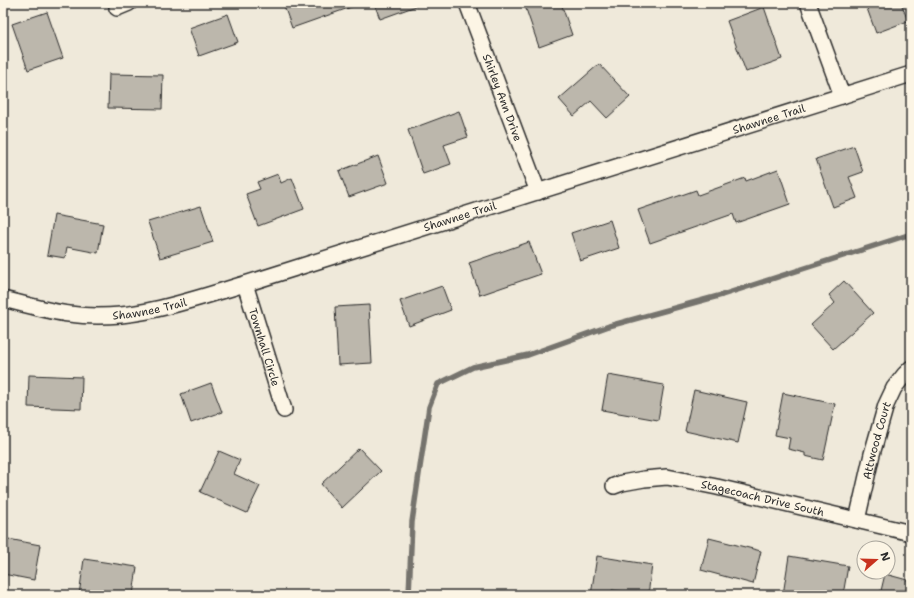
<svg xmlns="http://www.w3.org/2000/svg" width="914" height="598" font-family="'Shantell Sans',sans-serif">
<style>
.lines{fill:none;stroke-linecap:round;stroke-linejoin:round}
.stream{stroke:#75736d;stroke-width:5.5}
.building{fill:#bcb7ac;stroke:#2b2b2b}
.street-casing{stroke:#2b2b2b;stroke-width:18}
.street{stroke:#fcf5e5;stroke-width:15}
.labels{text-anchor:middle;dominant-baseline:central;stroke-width:4;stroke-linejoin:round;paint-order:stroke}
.street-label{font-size:11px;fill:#2b2b2b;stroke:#fcf5e5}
</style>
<rect width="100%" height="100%" fill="#efe9da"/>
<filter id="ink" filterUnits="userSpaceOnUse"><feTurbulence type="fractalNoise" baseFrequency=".025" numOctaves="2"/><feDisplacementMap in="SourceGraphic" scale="8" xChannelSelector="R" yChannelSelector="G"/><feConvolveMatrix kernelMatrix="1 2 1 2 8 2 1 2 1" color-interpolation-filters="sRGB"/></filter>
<g filter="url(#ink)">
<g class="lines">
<!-- stream -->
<polyline class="stream" points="409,595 412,522 420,467 429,407 438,384 473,367 528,355 609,326 722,295 911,234"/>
</g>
<!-- building -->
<g class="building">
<polygon points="283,3 356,3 357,5 292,28"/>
<polygon points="374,3 419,3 419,5 380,19"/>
<polygon points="524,3 561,3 572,35 539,47"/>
<polygon points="865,3 901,3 908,21 876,33"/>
<polygon points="764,7 782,59 746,72 727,21"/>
<polygon points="47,12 63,58 28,70 12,24"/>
<polygon points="228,14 238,42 199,56 189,28"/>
<polygon points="599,64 630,97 607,118 591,101 574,116 559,99"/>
<polygon points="109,74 163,75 162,109 108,108"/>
<polygon points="459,111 468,137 444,145 451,164 423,174 408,130"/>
<polygon points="854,146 863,172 849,177 857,198 833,207 816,159"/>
<polygon points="378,156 388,183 349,197 339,171"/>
<polygon points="778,169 790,204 736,223 733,214 650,243 638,210 696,190 698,195 745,178 746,181"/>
<polygon points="278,174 281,183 292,178 304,209 258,226 246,194 260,189 257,182"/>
<polygon points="201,206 213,242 160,258 148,222"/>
<polygon points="54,215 103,224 98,253 67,247 65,258 47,255"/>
<polygon points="610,220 619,248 580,261 571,233"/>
<polygon points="529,242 541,274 480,295 469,263"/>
<polygon points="844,281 873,313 833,349 811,325 835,303 829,295"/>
<polygon points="442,286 451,310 409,326 400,301"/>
<polygon points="369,305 372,363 338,365 335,307"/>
<polygon points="29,375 82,377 81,409 28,407"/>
<polygon points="608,375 664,385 658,420 602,410"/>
<polygon points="211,383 222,412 191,423 181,394"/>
<polygon points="694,390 747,402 738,443 685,431"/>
<polygon points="783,393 835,404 823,460 805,456 805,453 788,449 790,438 775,435"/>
<polygon points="359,448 381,471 342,508 321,484"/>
<polygon points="219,451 240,460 234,474 260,486 247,513 200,492"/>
<polygon points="3,538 40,545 34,580 3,574"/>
<polygon points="709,538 761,551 753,584 701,570"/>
<polygon points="597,556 652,565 648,595 612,590 611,595 591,595"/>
<polygon points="789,556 848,566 843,595 783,595"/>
<polygon points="84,559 137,567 133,595 79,595"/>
<polygon points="885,574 911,581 911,595 880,595"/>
</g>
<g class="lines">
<defs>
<g id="street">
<path id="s1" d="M 467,3 L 538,192"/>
<polyline points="808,3 842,96"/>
<polyline points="117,8 129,3"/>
<path id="s2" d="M 245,284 L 284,410"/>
<path id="s3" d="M 3,299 C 25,304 46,311 69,314 C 130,323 187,301 245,284 L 911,74"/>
<path id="s4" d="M 614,486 L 622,483 L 644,479 L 667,477 L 717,487 L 911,533"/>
<path id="s5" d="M 857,520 L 872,454 L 886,405 L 894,388 L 905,374 L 911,368"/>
</g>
</defs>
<!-- street casing -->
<use href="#street" class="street-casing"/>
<!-- street -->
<use href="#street" class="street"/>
</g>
</g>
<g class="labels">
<!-- street labels -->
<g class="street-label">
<text stroke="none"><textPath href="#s1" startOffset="101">Shirley Ann Drive</textPath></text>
<text stroke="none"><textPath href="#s3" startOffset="797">Shawnee Trail</textPath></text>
<text stroke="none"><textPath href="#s3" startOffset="473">Shawnee Trail</textPath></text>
<text stroke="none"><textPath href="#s3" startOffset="149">Shawnee Trail</textPath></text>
<text stroke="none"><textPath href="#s2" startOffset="66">Townhall Circle</textPath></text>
<text stroke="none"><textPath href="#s5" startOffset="82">Attwood Court</textPath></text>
<text stroke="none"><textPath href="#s4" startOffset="152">Stagecoach Drive South</textPath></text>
</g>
</g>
<!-- margin -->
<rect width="914" height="598" fill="none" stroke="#fcf5e5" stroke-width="16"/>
<rect x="8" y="8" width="898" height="582" fill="none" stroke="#2b2b2b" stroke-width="1.5" filter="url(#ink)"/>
<!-- north arrow -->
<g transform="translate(876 560) rotate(70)"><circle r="19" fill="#fcf5e5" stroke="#a8a49b"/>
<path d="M0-3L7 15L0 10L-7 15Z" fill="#c8321e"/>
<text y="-6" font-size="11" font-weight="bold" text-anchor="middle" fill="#2b2b2b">N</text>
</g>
</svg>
